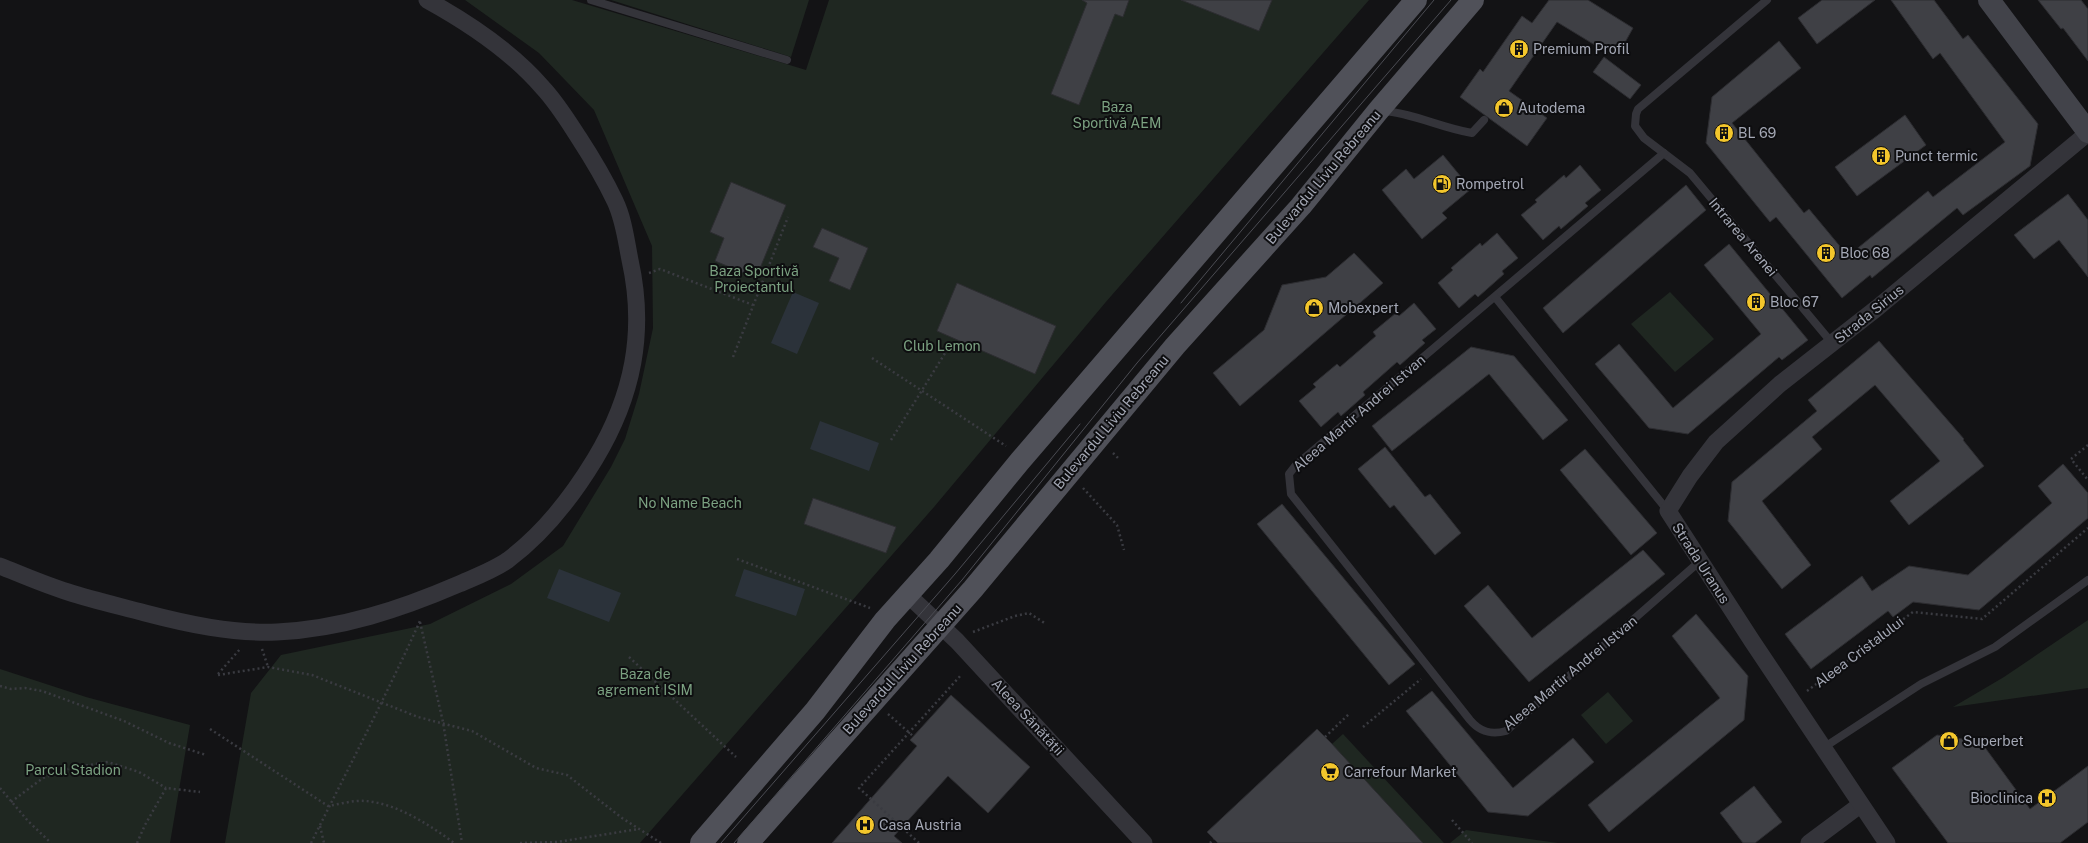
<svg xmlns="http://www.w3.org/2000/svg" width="2088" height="843" font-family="'Public Sans',sans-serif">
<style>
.green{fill:#1f2721}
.water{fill:#2b323a}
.building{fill:#3f4045;stroke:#2d2d31}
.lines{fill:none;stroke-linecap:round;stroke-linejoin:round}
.path{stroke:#3a3b41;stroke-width:2.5;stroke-dasharray:2 3;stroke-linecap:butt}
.lane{stroke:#34343a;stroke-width:8}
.street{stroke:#34343a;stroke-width:17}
.secondary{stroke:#42434a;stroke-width:22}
.primary{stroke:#505159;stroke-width:22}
.tram{stroke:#4b4c53;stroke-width:1}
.labels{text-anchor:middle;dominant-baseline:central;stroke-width:4;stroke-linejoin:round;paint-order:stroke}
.poi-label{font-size:14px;fill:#a4a8b5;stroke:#0e0e10;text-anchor:start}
.park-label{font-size:14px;fill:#7ba181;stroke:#0e0e10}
.street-label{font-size:14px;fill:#a4a8b5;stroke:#0e0e10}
</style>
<rect width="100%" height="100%" fill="#131315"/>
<!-- green -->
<g class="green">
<polygon points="465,0 572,0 806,70 829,0 1369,0 1105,303 934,507 640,843 225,843 251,693 281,655 430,624 511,584 563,546 611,467 625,439 639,394 653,328 652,246 594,110 539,53"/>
<polygon points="611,0 809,0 791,57"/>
<polygon points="1670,292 1714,339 1675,372 1631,324"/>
<polygon points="2088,620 2088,688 1953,707 2004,677"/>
<polygon points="0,669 86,697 190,725 170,843 0,843"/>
<polygon points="1608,692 1633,721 1606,744 1581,715"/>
<polygon points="1343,734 1444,843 1423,843 1332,744"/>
<polygon points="1466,830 1558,843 1450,843"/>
</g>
<!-- water -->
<g class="water">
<polygon points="793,292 819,303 797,354 771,343"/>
<polygon points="820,421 879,443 869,471 810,449"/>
<polygon points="559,569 621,593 609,622 547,598"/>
<polygon points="744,569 805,589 796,616 735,596"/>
</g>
<!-- building -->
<g class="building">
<polygon points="1082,0 1129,0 1123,17 1115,14 1079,105 1051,94 1087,3"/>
<polygon points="1181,0 1272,0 1259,31"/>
<polygon points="1549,0 1588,0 1633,28 1623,46 1613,56 1557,22 1509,91 1547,118 1527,146 1460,97 1480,69 1483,72 1522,16 1532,23"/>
<polygon points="1822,0 1875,0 1817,44 1798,18"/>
<polygon points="1891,0 1934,0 1963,39 1968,35 2038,124 2030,166 1963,215 1957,208 1872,278 1870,275 1842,298 1776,217 1770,222 1706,143 1712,97 1779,41 1801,68 1732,123 1804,213 1809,209 1848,256 1928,191 1933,197 2005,142 1940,53 1933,59"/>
<polygon points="2038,0 2081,0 2088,9 2088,61 2063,28 2061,29"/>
<polygon points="1604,57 1641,85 1630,99 1593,72"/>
<polygon points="1905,115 1926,145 1857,196 1835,167"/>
<polygon points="1443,155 1471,189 1442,213 1447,218 1422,239 1382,190 1406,169 1414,179"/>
<polygon points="1580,165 1601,190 1585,203 1588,206 1561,229 1559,226 1543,240 1521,215 1537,202 1535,200 1564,175 1566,178"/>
<polygon points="731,182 786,205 756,278 715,261 724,238 710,232"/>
<polygon points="1686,185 1706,210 1563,333 1543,308"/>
<polygon points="2068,194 2088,220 2088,277 2059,240 2034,259 2014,235"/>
<polygon points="822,228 868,248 850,290 829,281 839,258 813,247"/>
<polygon points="1497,233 1518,258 1502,271 1504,274 1478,297 1475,294 1459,308 1438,283 1453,270 1451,268 1480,243 1482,246"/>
<polygon points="1729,244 1808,340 1782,360 1779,357 1688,434 1649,428 1595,364 1619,344 1673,408 1761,334 1704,265"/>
<polygon points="1354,253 1383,283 1240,406 1213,373 1264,330 1282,285 1326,277"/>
<polygon points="957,283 1056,326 1035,374 937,331"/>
<polygon points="1414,303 1436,329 1422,340 1425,343 1400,365 1397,362 1363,392 1365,395 1341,416 1338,412 1321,427 1299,401 1316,387 1313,384 1337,364 1340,367 1376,336 1373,332 1396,313 1399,316"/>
<polygon points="1879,341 1964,439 1963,440 1984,466 1909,525 1890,501 1940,461 1875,385 1812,437 1822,449 1762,501 1811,565 1782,589 1728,521 1732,482 1817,411 1808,400"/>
<polygon points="1471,347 1514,356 1568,420 1543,440 1489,374 1392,451 1372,426"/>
<polygon points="1385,447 1425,497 1430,494 1461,533 1435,555 1394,505 1390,508 1358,469"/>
<polygon points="1585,449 1657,533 1631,555 1560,470"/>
<polygon points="2063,464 2088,493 2088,518 1979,610 1913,602 1893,617 1888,611 1811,669 1785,634 1862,576 1872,591 1909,566 1968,575 2052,503 2038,486"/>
<polygon points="813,498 896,527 886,553 804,524"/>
<polygon points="1282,504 1415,664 1389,685 1257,524"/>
<polygon points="1643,550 1665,574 1529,682 1464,606 1488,585 1532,638"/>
<polygon points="1696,614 1748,676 1744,720 1609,832 1588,805 1720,698 1672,636"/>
<polygon points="1432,691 1513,788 1573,738 1594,762 1528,816 1488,812 1406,711"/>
<polygon points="951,695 1030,767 988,813 948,776 894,836 902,843 832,843 917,746 910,740"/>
<polygon points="1317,729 1332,744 1423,843 1218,843 1207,832"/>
<polygon points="1937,735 1981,742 2030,809 2088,766 2088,822 2060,843 1948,843 1892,768"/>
<polygon points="1754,786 1782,822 1755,843 1743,843 1720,813"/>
</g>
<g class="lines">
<!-- path -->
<g class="path">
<polyline points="649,273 660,269 753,305"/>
<polyline points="733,357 788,217"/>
<polyline points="872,358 1006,446"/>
<polyline points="891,440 947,350"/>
<polyline points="2088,445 2071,459 2088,480"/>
<polyline points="1113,453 1118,458"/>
<polyline points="1083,488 1117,525 1124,550"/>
<polyline points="737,559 870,608"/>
<polyline points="420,622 443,722 462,843"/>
<polyline points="973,632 1015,616 1029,613 1046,624"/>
<polyline points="262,649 268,667"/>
<polyline points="629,657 736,757"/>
<polyline points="218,674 241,648"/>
<polyline points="218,675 268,667 312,675 418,717 472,731 536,768 567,775 622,818 661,843"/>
<polyline points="0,686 11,689 25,688 42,691 124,721 169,743 206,755"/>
<polyline points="1807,691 1913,612 1982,619 2088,528"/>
<polyline points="888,714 913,736"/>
<polyline points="1363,727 1421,679"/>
<path d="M 210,729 L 328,806 C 340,804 354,800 365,801 C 396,803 430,825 454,843"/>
<polyline points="1325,737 1350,713"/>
<polyline points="0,788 28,821 51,843"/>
<polyline points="11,802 43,778 70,768 108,762 139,772 166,788"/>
<polyline points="1452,820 1472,843"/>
<polyline points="320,826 324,843"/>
<polyline points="137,843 145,825 166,788 200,792"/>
<path d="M 311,843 C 348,769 386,696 420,621"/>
<polyline points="520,843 557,842 639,829"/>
<polyline points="919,843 859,788 962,674"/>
<polyline points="1210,843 1214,839"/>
</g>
<!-- lane -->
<g class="lane">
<polyline points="591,0 787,60"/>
<polyline points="1767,0 1638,109 1636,114 1635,126 1644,138 1690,173 1832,343"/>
<path d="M 1383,111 C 1413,113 1441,128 1472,133 L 1484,120"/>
<path d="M 1664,153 L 1296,465 L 1289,474 L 1291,494 L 1470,720 C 1480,732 1491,735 1506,731 L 1699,562"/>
<polyline points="1495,297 1668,511"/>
<polyline points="1823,748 1921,684 1995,647 2088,580"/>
</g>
<!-- street -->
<g class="street">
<path d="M 0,566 C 22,575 45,585 68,592 C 93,600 119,606 145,613 C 187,624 233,634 277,632 C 341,629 401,609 459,584 C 475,577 494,570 508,560 C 544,533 572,497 595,459 C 633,396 646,332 630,260 C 626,240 624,220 615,201 C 605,180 592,158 579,138 C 568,121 557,103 543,88 C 513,53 467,22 427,0"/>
<polyline points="908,595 957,641 1144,843"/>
<polyline points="1809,843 1860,805"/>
<polyline points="1887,843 1752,641 1668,511 1690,476 1716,442 1780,384 1877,308 2088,133"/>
</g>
<!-- secondary -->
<polyline class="secondary" points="1989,0 2088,132"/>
<!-- primary -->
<g class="primary">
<polyline points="701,843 815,711 885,620 939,560 1020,461 1416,0"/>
<polyline points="748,843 973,589 1175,346 1301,206 1378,111 1473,0"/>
</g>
<!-- tram -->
<g class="tram">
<polyline points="1181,303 1434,0"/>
<polyline points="721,843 955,574 1080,424"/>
<polyline points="734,843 962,580 1137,363 1451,0"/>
</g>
</g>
<!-- icons -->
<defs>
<symbol id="building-disc" viewBox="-11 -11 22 22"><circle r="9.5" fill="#f3c62c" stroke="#0e0e10"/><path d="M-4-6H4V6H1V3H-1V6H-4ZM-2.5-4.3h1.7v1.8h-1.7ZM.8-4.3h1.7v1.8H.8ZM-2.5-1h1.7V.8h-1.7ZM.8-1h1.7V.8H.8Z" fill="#111"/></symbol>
<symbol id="shop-disc" viewBox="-11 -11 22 22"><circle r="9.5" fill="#f3c62c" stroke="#0e0e10"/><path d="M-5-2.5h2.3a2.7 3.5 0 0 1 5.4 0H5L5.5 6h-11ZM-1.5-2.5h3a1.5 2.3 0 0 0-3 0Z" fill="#111"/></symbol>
<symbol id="fuel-disc" viewBox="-11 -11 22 22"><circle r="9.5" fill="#f3c62c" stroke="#0e0e10"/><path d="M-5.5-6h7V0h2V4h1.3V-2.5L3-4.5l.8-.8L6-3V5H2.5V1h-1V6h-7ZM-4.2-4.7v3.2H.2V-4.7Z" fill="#111"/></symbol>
<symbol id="supermarket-disc" viewBox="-11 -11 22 22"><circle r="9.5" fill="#f3c62c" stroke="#0e0e10"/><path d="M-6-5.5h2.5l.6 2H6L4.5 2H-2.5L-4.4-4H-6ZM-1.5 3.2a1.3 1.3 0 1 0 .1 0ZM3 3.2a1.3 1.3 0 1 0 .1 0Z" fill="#111"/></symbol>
<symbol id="hospital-disc" viewBox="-11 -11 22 22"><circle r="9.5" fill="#f3c62c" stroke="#0e0e10"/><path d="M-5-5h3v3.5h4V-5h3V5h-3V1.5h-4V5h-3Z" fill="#111"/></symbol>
</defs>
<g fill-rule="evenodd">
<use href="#building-disc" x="1508" y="38" width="22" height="22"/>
<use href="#shop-disc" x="1493" y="97" width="22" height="22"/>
<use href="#building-disc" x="1713" y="122" width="22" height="22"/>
<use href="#building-disc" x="1870" y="145" width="22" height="22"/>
<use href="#fuel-disc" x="1431" y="173" width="22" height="22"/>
<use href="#building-disc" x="1815" y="242" width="22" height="22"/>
<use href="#building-disc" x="1745" y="291" width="22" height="22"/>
<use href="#shop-disc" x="1303" y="297" width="22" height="22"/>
<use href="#shop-disc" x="1938" y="730" width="22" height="22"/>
<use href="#supermarket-disc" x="1319" y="761" width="22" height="22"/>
<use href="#hospital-disc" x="2036" y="787" width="22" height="22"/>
<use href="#hospital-disc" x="854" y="814" width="22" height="22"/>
</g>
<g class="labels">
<!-- poi labels -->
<g class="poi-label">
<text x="1533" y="49">Premium Profil</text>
<text x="1518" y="108">Autodema</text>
<text x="1738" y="133">BL 69</text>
<text x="1895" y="156">Punct termic</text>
<text x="1456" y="184">Rompetrol</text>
<text x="1840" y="253">Bloc 68</text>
<text x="1770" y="302">Bloc 67</text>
<text x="1328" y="308">Mobexpert</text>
<text x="1963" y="741">Superbet</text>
<text x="1344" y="772">Carrefour Market</text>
<text x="2033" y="798" text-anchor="end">Bioclinica</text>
<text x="879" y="825">Casa Austria</text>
</g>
<!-- park labels -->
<g class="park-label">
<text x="1117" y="107">Baza<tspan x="1117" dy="16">Sportivă AEM</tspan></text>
<text x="754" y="271">Baza Sportivă<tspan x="754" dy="16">Proiectantul</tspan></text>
<text x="942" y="346">Club Lemon</text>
<text x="690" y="503">No Name Beach</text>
<text x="645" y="674">Baza de<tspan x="645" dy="16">agrement ISIM</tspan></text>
<text x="73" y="770">Parcul Stadion</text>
</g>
<!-- street labels -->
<g class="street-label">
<text transform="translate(1323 177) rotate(-50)">Bulevardul Liviu Rebreanu</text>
<text transform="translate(1743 237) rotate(50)">Intrarea Arenei</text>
<text transform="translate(1869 314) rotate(-39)">Strada Sirius</text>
<text transform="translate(1359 413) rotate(-41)">Aleea Martir Andrei Istvan</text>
<text transform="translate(1111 422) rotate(-50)">Bulevardul Liviu Rebreanu</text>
<text transform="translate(1701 563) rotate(57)">Strada Uranus</text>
<text transform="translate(1859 652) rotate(-37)">Aleea Cristalului</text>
<text transform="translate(902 669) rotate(-48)">Bulevardul Liviu Rebreanu</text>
<text transform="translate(1570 673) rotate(-40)">Aleea Martir Andrei Istvan</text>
<text transform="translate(1028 717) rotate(47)">Aleea Sănătății</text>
</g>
</g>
</svg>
